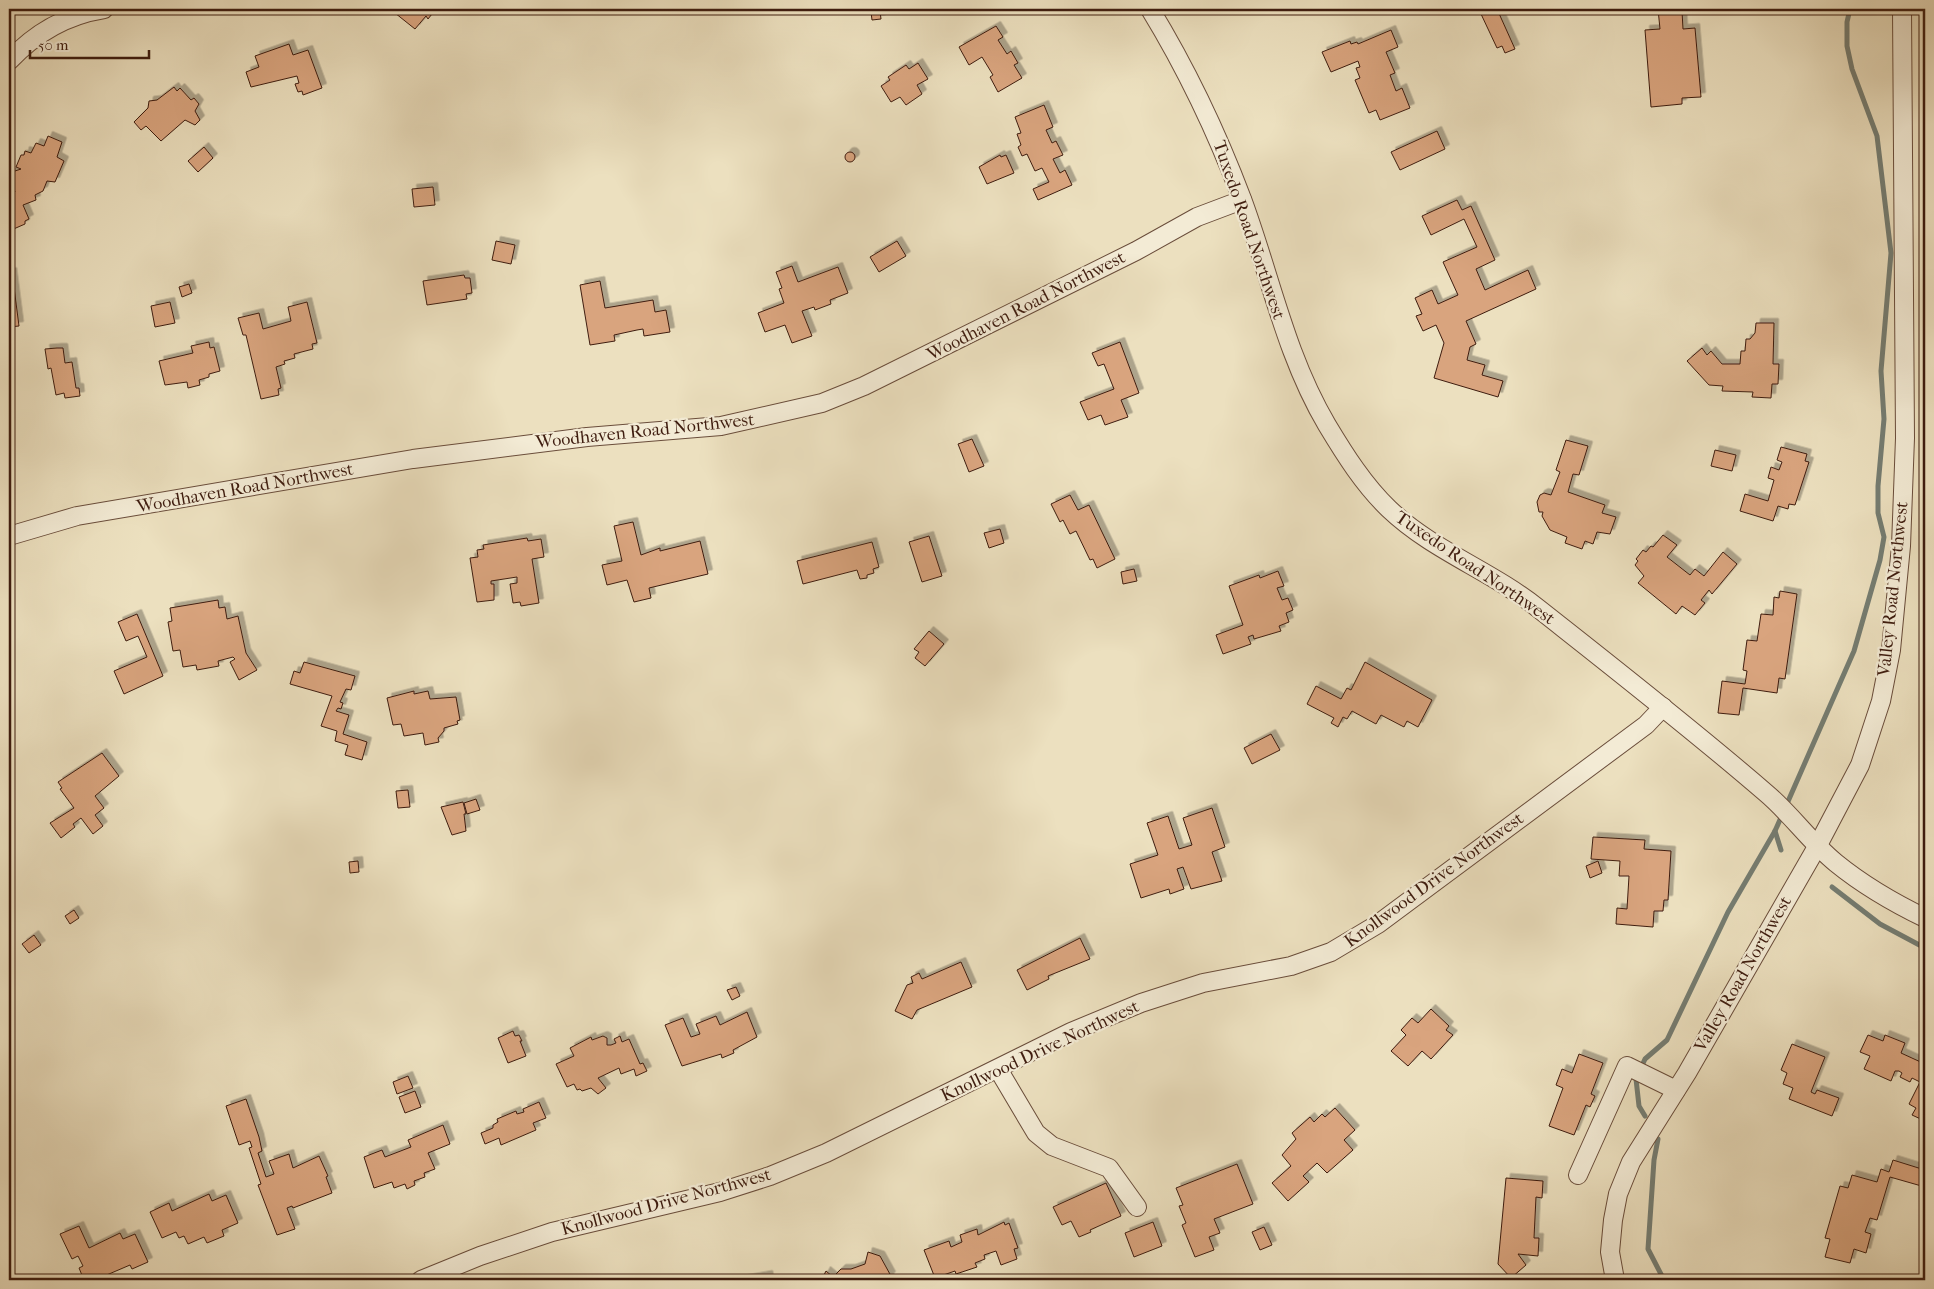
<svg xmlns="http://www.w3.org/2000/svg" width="1934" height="1289" font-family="'IM FELL French Canon',serif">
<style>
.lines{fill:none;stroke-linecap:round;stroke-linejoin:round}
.stream{stroke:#757d72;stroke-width:5}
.building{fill:#d9a47e;stroke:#3e1c0f;filter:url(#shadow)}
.minor-casing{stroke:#6a4d3b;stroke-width:20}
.minor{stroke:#f3ebd5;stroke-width:18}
.labels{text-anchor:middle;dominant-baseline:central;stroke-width:4.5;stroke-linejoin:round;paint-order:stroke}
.street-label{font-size:18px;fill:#3e1c0f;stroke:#f3ebd5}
</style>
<defs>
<filter id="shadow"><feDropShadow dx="4.5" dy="-4.5" stdDeviation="0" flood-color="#0004"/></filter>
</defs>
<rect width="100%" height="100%" fill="#ece0bf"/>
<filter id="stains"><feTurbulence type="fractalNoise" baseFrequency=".004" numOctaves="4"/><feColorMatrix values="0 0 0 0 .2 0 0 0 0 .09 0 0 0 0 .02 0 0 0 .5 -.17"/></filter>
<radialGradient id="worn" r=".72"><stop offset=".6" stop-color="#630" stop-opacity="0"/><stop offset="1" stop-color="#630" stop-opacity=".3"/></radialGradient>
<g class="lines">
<!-- stream -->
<g class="stream">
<polyline points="1775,831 1781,850"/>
<polyline points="1832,887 1880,924 1925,948"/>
<polyline points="1645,1116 1639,1106 1636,1079 1645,1059 1667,1040 1728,912 1775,831 1854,651 1880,560 1884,537 1878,513 1878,486 1884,419 1881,371 1891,253 1877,136 1852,69 1847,46 1847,22 1850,9"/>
<polyline points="1658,1139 1654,1160 1648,1249 1664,1280"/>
</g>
</g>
<!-- building -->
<g class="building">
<polygon points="390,9 436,9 428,19 426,16 415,29"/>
<polygon points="1493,9 1497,9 1515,49 1505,53 1502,46 1497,48 1481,14"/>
<polygon points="1633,9 1695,9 1682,11 1683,29 1695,28 1701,97 1682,98 1682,104 1651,107 1645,30 1660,29 1658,9 1633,11"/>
<polygon points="880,11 881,19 872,20 871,12"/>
<polygon points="996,26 1003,37 998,40 1007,54 1011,51 1018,63 1014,65 1022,78 998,92 990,77 993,75 982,57 969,65 959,47"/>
<polygon points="1391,30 1398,47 1386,52 1395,73 1390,75 1396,91 1402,88 1410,108 1380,120 1376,110 1369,113 1355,80 1360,78 1356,68 1360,67 1358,61 1331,72 1322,52 1350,41 1351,44 1357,42 1358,44"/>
<polygon points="289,44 293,55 308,50 322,88 303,95 302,91 298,92 295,84 299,83 297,76 251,87 246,72 259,67 255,56"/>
<polygon points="918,63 928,79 917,85 922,94 906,105 900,97 891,102 881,86 890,80 888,77 906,65 909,69"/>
<polygon points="174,87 177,91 180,88 191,100 194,98 199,104 195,111 200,120 195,125 185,120 161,141 146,126 141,130 134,122 148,108 149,101 157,100"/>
<polygon points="1044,105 1053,127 1046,130 1052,143 1056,141 1063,155 1053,159 1060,173 1065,170 1072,185 1038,200 1033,189 1049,182 1042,168 1035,171 1027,154 1022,156 1018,147 1021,145 1017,134 1021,133 1015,117"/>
<polygon points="1437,131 1445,149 1400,170 1391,152"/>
<polygon points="48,136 62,142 57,157 64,161 55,182 47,181 43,191 35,195 36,200 23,205 29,219 25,221 25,224 9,231 9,208 13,206 9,194 15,192 9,173 21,169 16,167 21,155 24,155 25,151 31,153 36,143 44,146"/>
<polygon points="204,147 213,158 198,172 188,161"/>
<circle cx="850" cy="157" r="5"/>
<polygon points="1000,155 1001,157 1006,155 1014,173 987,184 979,167"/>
<polygon points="433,187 435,205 414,207 412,189"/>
<polygon points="1457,200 1462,210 1471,206 1495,260 1476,269 1485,290 1528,270 1536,289 1466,321 1476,344 1470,347 1467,360 1485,365 1482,375 1503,381 1498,397 1434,378 1444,343 1436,325 1423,331 1416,316 1422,314 1415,298 1432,290 1438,304 1458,295 1443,262 1477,247 1464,219 1431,235 1422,216"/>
<polygon points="496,241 515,245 511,264 492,260"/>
<polygon points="897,241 906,256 879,272 870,257"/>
<polygon points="792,266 798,282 838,267 848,293 830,300 831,304 815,310 814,307 802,311 812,336 792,343 785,325 765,332 758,313 784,303 779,289 782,288 776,272"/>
<polygon points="12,272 19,326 9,327 9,273"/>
<polygon points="464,275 465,278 470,278 472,293 466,294 467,299 427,305 423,281"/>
<polygon points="600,281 605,308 653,300 655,312 666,310 670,332 644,336 643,329 637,330 614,335 615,341 590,345 580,285"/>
<polygon points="189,284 192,293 182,297 179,287"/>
<polygon points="170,302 175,323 155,327 151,306"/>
<polygon points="307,302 317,343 312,344 313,349 294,354 295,358 284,361 285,364 276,367 281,388 278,389 279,395 261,399 246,335 243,335 238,318 259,313 263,329 291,321 288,307"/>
<polygon points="1756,323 1774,323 1773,364 1779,364 1778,384 1772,384 1771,398 1752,397 1753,392 1722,391 1723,386 1709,385 1687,361 1702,348 1707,355 1711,351 1722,364 1740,364 1741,351 1745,351 1746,339 1750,339 1755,333"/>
<polygon points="209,342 210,348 214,347 220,371 209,374 209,377 199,380 200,385 188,388 187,382 165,385 159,361 193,353 191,346"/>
<polygon points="1120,342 1139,393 1121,400 1128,417 1105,425 1101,415 1088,420 1080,402 1114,389 1104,364 1098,366 1092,353"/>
<polygon points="57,348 63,348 65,363 72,362 76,388 79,388 80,396 65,398 64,393 56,395 51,368 48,369 45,349"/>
<polygon points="972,439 984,466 969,472 958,444"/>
<polygon points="1566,440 1588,446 1579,475 1573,474 1568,492 1605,505 1602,513 1616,517 1610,534 1597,532 1593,544 1585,541 1582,549 1565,543 1567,537 1550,530 1542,516 1543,512 1539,512 1537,502 1540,495 1544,493 1551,495 1560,472 1556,470"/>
<polygon points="1781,447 1807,454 1805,461 1809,462 1795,505 1789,504 1788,509 1778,506 1773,521 1740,511 1745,494 1768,501 1774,480 1768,478 1771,467 1779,470 1782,462 1777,460"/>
<polygon points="1715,450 1736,455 1732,471 1711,466"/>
<polygon points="1070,495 1078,510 1089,505 1115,559 1097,568 1093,559 1090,560 1076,531 1070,534 1063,520 1060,522 1051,504"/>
<polygon points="633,522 641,555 660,548 660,551 700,541 708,574 649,588 651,598 634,602 627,580 607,585 602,565 622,561 614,526"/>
<polygon points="1000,529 1004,543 989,548 984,533"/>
<polygon points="1663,535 1677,545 1667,557 1690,575 1695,569 1704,576 1723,552 1737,564 1712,594 1709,590 1701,600 1705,603 1695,615 1682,606 1676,614 1638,583 1644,576 1635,565 1638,561 1636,559 1643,550 1646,552 1651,546 1653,547"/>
<polygon points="929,536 942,576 922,582 909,542"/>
<polygon points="527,538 528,541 541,539 544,557 532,559 539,603 521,606 520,602 513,603 510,584 517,583 517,577 491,581 491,584 494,584 494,600 477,602 470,558 478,557 477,550 484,549 483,545"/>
<polygon points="872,542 879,567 873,569 874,573 867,575 867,578 860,579 857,570 803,584 797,561"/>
<polygon points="1134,569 1137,581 1123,584 1121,572"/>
<polygon points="1278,571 1284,586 1277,588 1282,600 1288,598 1293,610 1286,613 1289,622 1279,626 1281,631 1254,639 1253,635 1248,637 1251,644 1223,654 1216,635 1243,625 1229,586 1259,575 1260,578"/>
<polygon points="1780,591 1797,594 1785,679 1779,678 1777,693 1743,688 1739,715 1718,713 1722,681 1745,684 1747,671 1743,670 1747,640 1757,641 1761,614 1773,615 1774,597 1779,598"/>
<polygon points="218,600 219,608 225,607 227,619 238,616 246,653 257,670 239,680 230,662 235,659 233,657 218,661 219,666 197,670 196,665 183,667 180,650 173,651 168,622 172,621 170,608"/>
<polygon points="137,614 163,676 124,694 114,671 147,657 138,636 126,641 118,622"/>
<polygon points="929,631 944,644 925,666 915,658 919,652 914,649"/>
<polygon points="304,662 355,676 351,690 346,689 340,702 343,703 341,709 338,708 336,711 349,715 343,734 367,742 362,760 345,755 348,745 335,741 337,731 321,726 332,696 290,684 294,671 300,673"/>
<polygon points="1365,662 1432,700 1418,727 1407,721 1404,727 1381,715 1376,724 1352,711 1347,719 1343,717 1338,727 1331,723 1334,718 1307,704 1316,686 1341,699 1347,688 1351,690"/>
<polygon points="414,691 414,694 428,691 430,699 456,697 460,720 457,721 458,724 444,728 444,731 438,738 439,742 425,745 423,733 404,736 401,724 393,725 387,698"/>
<polygon points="1271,734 1280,750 1252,764 1244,748"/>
<polygon points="102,753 119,776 95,796 104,808 95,815 103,826 93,834 81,818 73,824 75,827 61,838 50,823 74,808 60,789 62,788 58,782"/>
<polygon points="408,790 410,807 398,808 396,791"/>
<polygon points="476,799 480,810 467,814 464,803"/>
<polygon points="463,802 466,814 464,814 466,831 452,835 441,807"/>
<polygon points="1212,808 1225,847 1212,852 1222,881 1191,889 1183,867 1177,869 1184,889 1170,894 1169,889 1141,898 1130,864 1158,855 1147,823 1168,816 1179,849 1192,845 1183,818"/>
<polygon points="1593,837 1645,840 1644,849 1671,851 1668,900 1664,900 1663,911 1654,911 1653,927 1616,924 1617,908 1627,909 1629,876 1619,876 1620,861 1591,859"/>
<polygon points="358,861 359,872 350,873 349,862"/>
<polygon points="1598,861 1602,873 1590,878 1586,866"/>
<polygon points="74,910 79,918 70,924 65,916"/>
<polygon points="34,935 41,945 29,953 22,944"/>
<polygon points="1080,938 1090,959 1048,976 1049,979 1027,990 1017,970"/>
<polygon points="961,962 972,987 917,1010 912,1019 895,1011 907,985 913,983 911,977 919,973 922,979"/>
<polygon points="736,987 740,996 732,1000 727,990"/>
<polygon points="1431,1009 1449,1026 1446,1030 1453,1035 1431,1059 1422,1051 1408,1066 1391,1051 1406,1035 1401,1030 1412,1018 1418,1023"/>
<polygon points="747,1012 757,1037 733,1050 734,1053 722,1058 721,1054 682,1066 665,1025 683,1018 691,1037 700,1034 696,1024 716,1016 720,1025"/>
<polygon points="513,1031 515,1036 519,1035 522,1041 520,1041 526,1056 508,1063 498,1038"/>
<polygon points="1868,1035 1883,1041 1885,1035 1905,1043 1901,1053 1925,1064 1925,1091 1923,1096 1925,1097 1925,1121 1912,1115 1916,1108 1909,1104 1920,1082 1912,1078 1910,1082 1900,1077 1902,1073 1899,1071 1895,1071 1891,1081 1864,1069 1870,1056 1860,1052"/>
<polygon points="603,1036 607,1038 607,1045 611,1045 616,1043 614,1039 620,1036 622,1042 629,1039 640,1064 643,1063 647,1071 636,1076 634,1069 621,1074 619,1068 598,1078 606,1088 598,1094 591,1088 582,1091 580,1089 577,1090 574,1084 567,1087 556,1064 574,1056 570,1048 591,1037 592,1040"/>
<polygon points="1792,1044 1825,1057 1811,1092 1815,1094 1817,1090 1839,1098 1832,1116 1789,1099 1793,1088 1783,1084 1787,1073 1781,1070"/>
<polygon points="1579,1054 1603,1063 1591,1094 1595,1096 1590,1107 1586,1105 1574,1135 1549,1126 1563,1088 1556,1085 1562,1069 1572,1073"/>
<polygon points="408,1076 413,1088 397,1094 393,1082"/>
<polygon points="415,1091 421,1107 405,1113 399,1097"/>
<polygon points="246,1099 259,1137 262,1151 258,1153 266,1177 274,1174 269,1161 289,1154 293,1168 319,1156 328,1176 326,1177 332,1193 293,1208 292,1206 287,1208 295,1229 277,1235 258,1185 261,1184 249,1148 252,1147 250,1141 239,1145 226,1106"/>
<polygon points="539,1102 546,1118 533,1123 536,1130 501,1145 499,1138 485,1144 481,1133 493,1128 493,1125 498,1122 497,1119 516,1111 517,1114 524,1112 523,1109"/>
<polygon points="1335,1108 1355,1130 1344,1140 1353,1150 1327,1173 1317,1163 1303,1176 1309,1182 1288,1201 1272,1183 1291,1166 1282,1155 1296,1139 1292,1133 1310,1117 1314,1122 1322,1114 1325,1117"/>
<polygon points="443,1125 450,1144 428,1153 435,1169 424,1173 425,1177 414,1181 415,1185 407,1189 405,1184 394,1188 392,1182 374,1188 364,1157 382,1150 385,1157 411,1147 408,1140"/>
<polygon points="1893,1160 1925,1170 1925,1187 1890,1177 1877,1220 1870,1218 1865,1232 1871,1234 1866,1253 1854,1249 1850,1263 1825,1257 1830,1239 1825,1238 1840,1186 1848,1188 1852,1175 1877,1182 1881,1169 1889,1172"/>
<polygon points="1237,1164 1253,1204 1214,1219 1220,1233 1209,1237 1214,1250 1195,1257 1182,1225 1186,1223 1179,1206 1183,1205 1176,1188"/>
<polygon points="1506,1178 1543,1181 1542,1198 1536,1197 1534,1238 1539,1238 1538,1256 1518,1254 1526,1265 1511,1278 1498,1264"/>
<polygon points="1106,1183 1121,1216 1090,1230 1091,1232 1079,1237 1071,1221 1062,1225 1053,1207"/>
<polygon points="209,1194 212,1201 226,1195 238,1223 222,1230 224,1236 207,1243 204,1237 188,1244 184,1236 179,1238 176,1232 162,1238 150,1212 169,1203 172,1211"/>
<polygon points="1004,1222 1005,1225 1009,1223 1018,1248 1014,1249 1017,1259 1001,1265 996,1251 984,1255 985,1259 975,1263 977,1267 956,1274 955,1271 935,1278 924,1250 949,1241 951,1247 962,1242 960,1235 977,1229 978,1235"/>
<polygon points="1153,1222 1162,1246 1134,1257 1125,1233"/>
<polygon points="79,1226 89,1248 120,1233 123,1239 135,1234 148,1262 132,1269 130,1265 95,1280 84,1280 79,1268 83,1266 78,1256 72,1259 60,1234"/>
<polygon points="1264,1227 1272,1245 1260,1250 1252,1232"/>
<polygon points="868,1252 880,1256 891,1276 889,1277 890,1280 820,1280 820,1278 824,1275 826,1271 833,1277 841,1269 851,1269 865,1264"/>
<polygon points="768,1275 769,1280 740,1280"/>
</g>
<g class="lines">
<defs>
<g id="minor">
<path d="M 1150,9 C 1186,68 1217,133 1242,199 C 1270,274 1285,354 1327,425 C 1345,455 1364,485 1389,509 C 1433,551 1492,571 1539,609 C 1615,669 1692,729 1766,793 C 1791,814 1810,842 1836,863 C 1863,885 1894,903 1925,918"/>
<path d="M 9,61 C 35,33 66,15 104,9"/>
<polyline points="9,536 77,516 413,459 587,437 721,426 822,403 864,386 1136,251 1197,217 1242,200"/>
<polyline points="998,1069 1036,1133 1052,1146 1109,1168 1137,1207"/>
<polyline points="1578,1175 1627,1066 1676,1090"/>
<polyline points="421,1280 480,1256 552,1232 720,1192 770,1176 826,1153 1071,1032 1141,1003 1203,983 1291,966 1331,952 1378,924 1646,725 1663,707"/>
<polyline points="1615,1280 1610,1252 1613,1220 1618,1194 1631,1162 1687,1073 1818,845 1860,765 1881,701 1891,650 1901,546 1905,438 1902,9"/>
</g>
</defs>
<!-- minor casing -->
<use href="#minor" class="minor-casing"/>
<!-- minor -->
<use href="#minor" class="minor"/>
</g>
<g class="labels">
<!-- street labels -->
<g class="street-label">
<text transform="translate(1249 230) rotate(71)">Tuxedo Road Northwest</text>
<text transform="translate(1026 306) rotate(-27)">Woodhaven Road Northwest</text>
<text transform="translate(645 431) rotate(-6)">Woodhaven Road Northwest</text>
<text transform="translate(245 488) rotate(-10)">Woodhaven Road Northwest</text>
<text transform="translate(1475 568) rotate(34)">Tuxedo Road Northwest</text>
<text transform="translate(1893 589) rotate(-84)">Valley Road Northwest</text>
<text transform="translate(1434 880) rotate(-36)">Knollwood Drive Northwest</text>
<text transform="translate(1743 974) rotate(-60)">Valley Road Northwest</text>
<text transform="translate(1040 1051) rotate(-25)">Knollwood Drive Northwest</text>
<text transform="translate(666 1202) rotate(-15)">Knollwood Drive Northwest</text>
</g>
</g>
<!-- margin -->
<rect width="1934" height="1289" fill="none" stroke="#ece0bf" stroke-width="30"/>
<rect x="10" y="10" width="1914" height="1269" fill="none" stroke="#3e1c0f" stroke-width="2.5"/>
<rect x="15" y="15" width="1904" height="1259" fill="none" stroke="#3e1c0f"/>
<!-- scale -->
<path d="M30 50v8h119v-8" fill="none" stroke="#3e1c0f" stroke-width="2.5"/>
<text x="38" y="50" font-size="15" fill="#3e1c0f" stroke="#f3ebd5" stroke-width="4" paint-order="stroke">50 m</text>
<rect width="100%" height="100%" filter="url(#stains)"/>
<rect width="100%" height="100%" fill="url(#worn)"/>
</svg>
